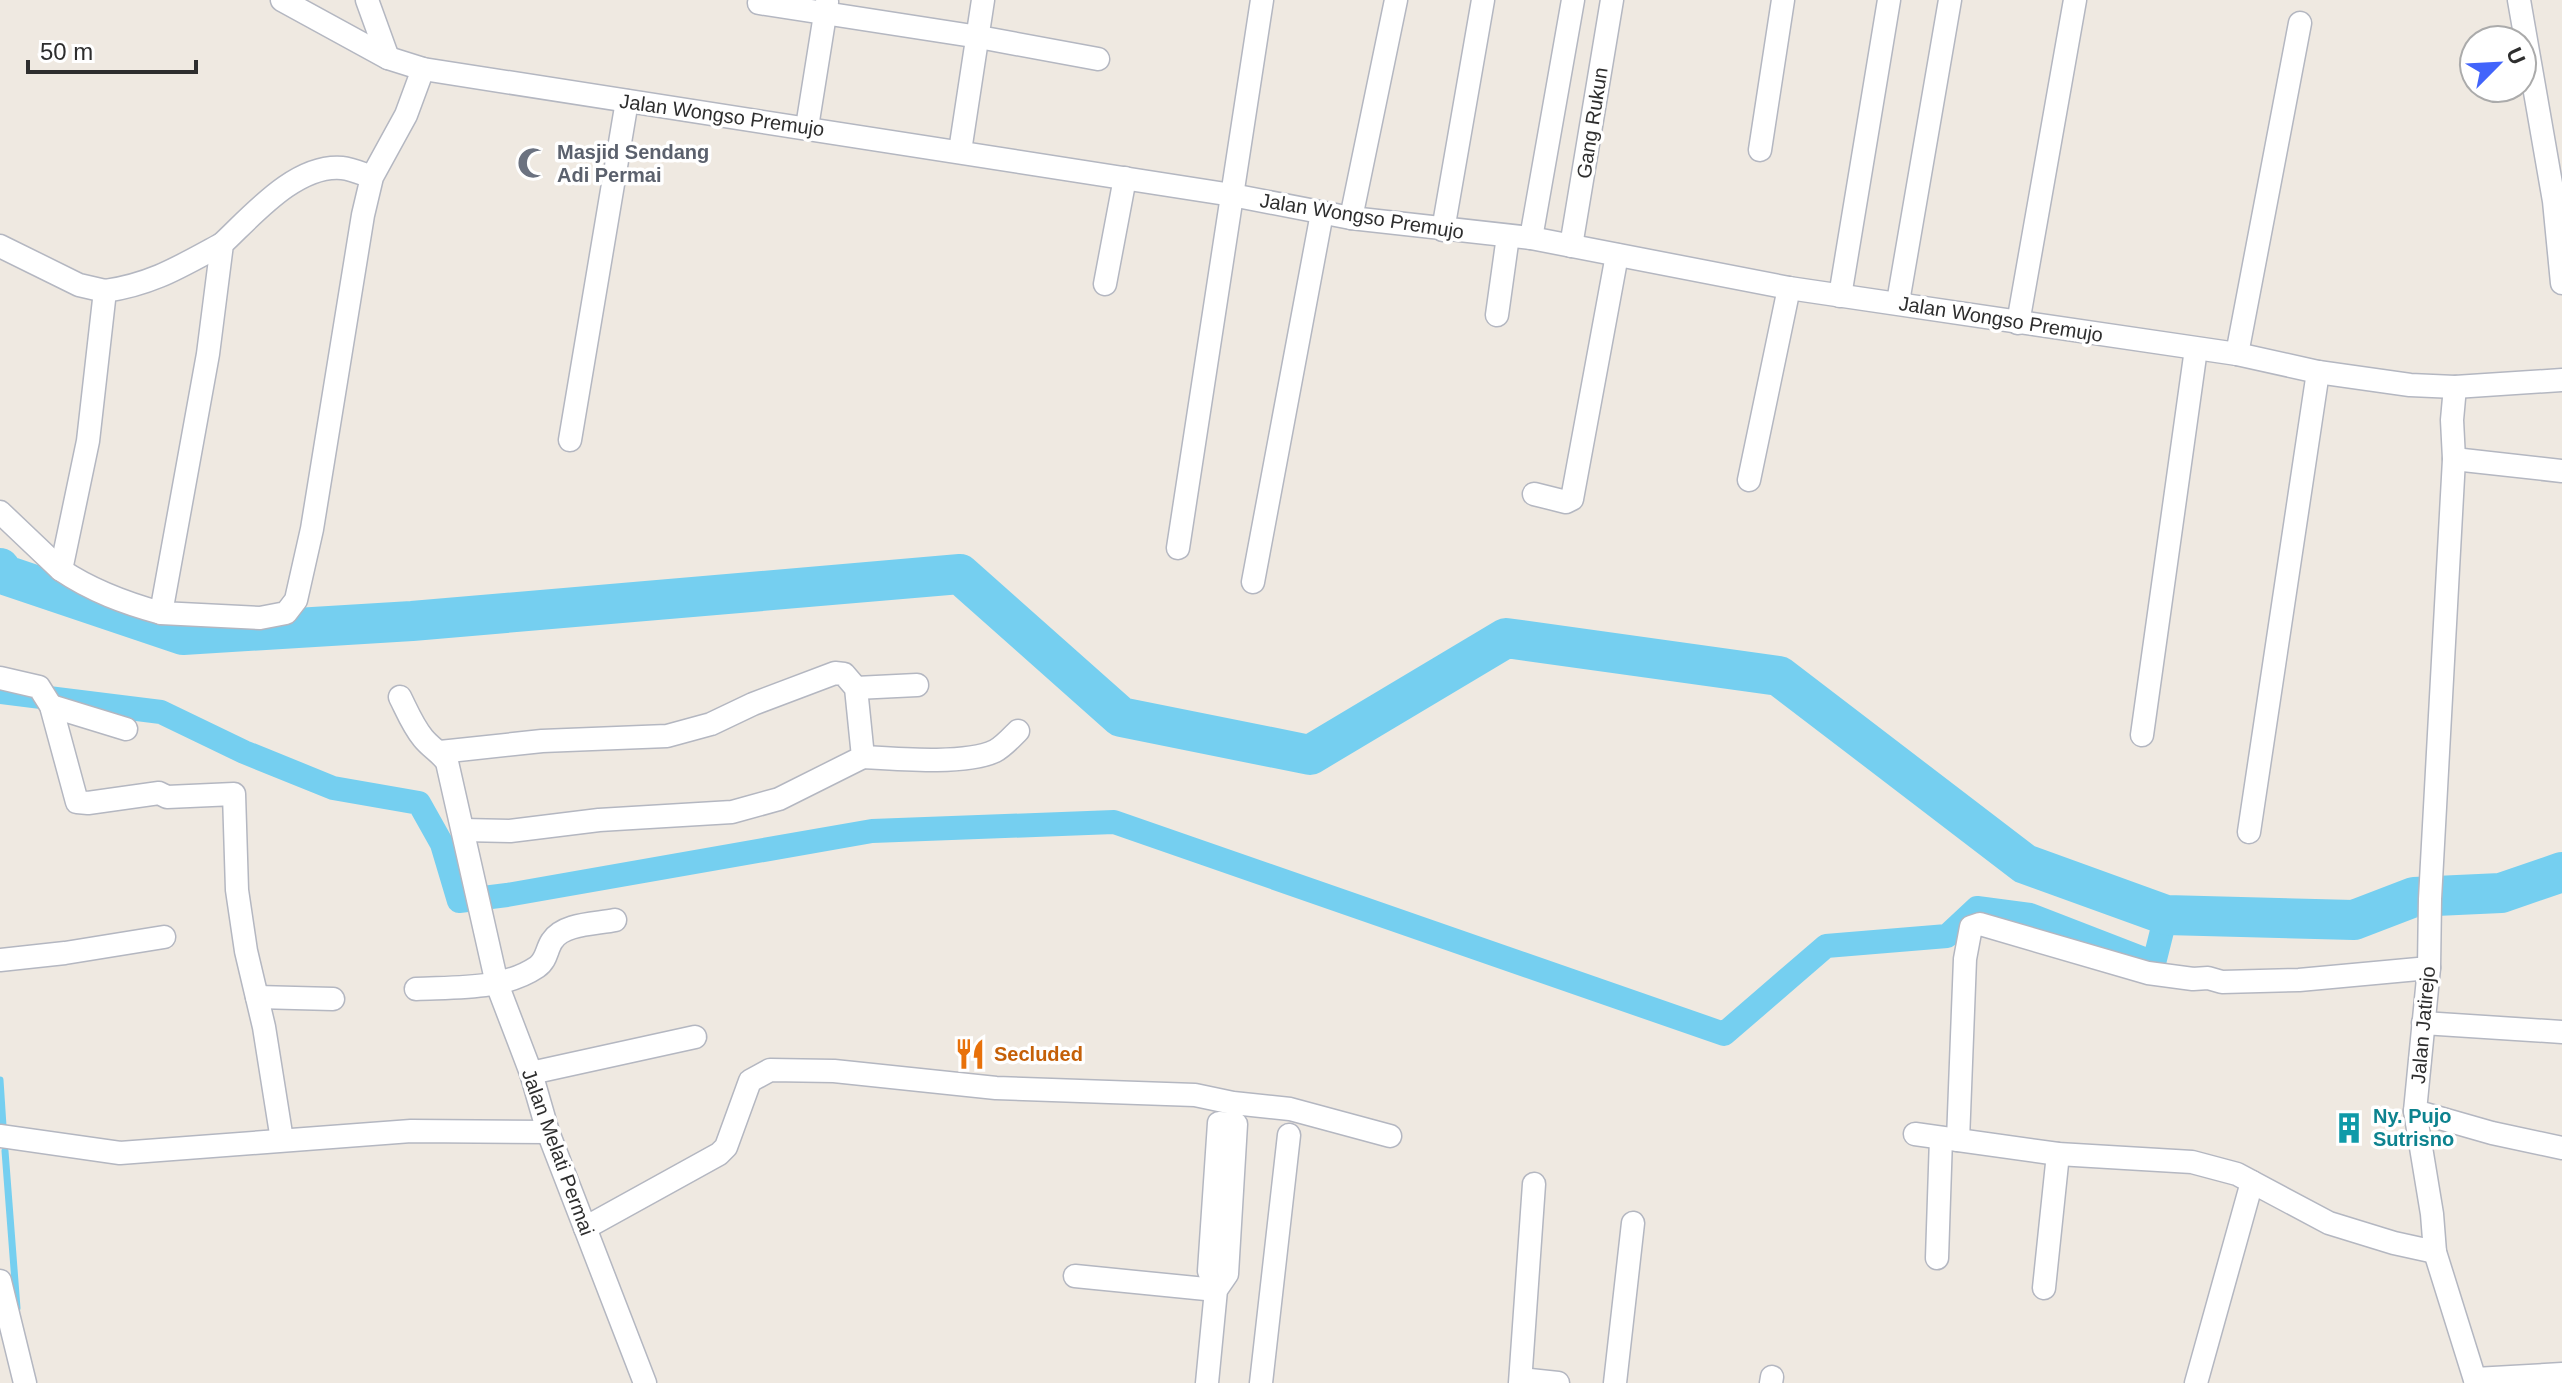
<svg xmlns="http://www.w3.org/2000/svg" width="2562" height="1383" font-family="Arial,sans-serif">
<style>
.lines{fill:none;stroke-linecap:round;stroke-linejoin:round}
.stream{stroke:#75cff0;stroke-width:7}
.canal{stroke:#75cff0;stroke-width:24}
.river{stroke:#75cff0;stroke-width:40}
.minor-casing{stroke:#b4b7c1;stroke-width:25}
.minor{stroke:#fff;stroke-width:22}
.labels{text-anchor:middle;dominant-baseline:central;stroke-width:7;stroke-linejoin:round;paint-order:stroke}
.street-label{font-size:20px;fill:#2e2e2e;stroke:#fff}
.worship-label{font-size:20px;font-weight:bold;fill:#5b616d;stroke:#fff;text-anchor:start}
.food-label{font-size:20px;font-weight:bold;fill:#c56008;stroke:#fff;text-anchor:start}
.culture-label{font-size:20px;font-weight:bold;fill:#0d838f;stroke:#fff;text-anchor:start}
</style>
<rect width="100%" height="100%" fill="#efe9e1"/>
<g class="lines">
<!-- stream -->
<g class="stream">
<polyline points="0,1080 3,1126"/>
<polyline points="5,1151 17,1308"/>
</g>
<!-- canal -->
<polyline class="canal" points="0,692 161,712 244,752 333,788 419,803 442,844 459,901 507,895 872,831 1114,822 1724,1034 1826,946 1947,936 1977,908 2030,915 2154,963 2166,915"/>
<!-- river -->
<polyline class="river" points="0,568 5,575 183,635 412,621 960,574 1121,717 1310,755 1506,638 1779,676 2025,864 2166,915 2354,920 2414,897 2501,893 2562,872"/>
<defs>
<g id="minor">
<polyline points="282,0 388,58 423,69 1232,195 1351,218 1531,238 1789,288 2237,354 2318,372 2410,385 2455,387 2562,380"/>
<polyline points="367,0 388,58"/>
<polyline points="2519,0 2554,201 2562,283"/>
<polyline points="759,3 979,37 1098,59"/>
<polyline points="807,127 827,2"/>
<polyline points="1760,150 1783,0"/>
<polyline points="960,151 983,0"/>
<path d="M 372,177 C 363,174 352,169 342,168 C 296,164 253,215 222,244 L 208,354 L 161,613 L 260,618 L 286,613 L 296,600 L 312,529 L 363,215 L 372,177 L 406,115 L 423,69"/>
<polyline points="1351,218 1396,0"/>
<polyline points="1443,230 1483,0"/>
<polyline points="1531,238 1573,0"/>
<polyline points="0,246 79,285 105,291"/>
<polyline points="1571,246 1612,0"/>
<polyline points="1105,284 1125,178"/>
<polyline points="1840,296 1889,0"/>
<polyline points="1898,302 1950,0"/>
<polyline points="1497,315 1508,236"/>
<polyline points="2018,323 2075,0"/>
<polyline points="2237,354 2300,23"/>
<polyline points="2455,387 2452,420 2454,459 2430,899 2429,968 2415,1111 2432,1214 2435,1252 2476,1383"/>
<polyline points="570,440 627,101"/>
<polyline points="2454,459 2562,471"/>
<polyline points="1749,480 1789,288"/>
<polyline points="1534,494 1566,502 1572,499 1617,255"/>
<polyline points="0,512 61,570"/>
<polyline points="1178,548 1262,0"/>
<polyline points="1253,582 1322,213"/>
<path d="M 161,613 C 125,603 92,591 61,570 L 88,441 L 105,291 C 153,284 181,266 222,244"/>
<polyline points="0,678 39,687 51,706 77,802 88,803 159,793 167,797 234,794 237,890 246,951 264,1027 282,1140"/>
<polyline points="856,688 917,685"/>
<path d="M 400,697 C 407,711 413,726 423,738 C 430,747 440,752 447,762 L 497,984 L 531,1073 L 548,1132 L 645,1383"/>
<polyline points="51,706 126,729"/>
<polyline points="2142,735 2196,349"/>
<polyline points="440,752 542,741 667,736 711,724 753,704 835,673 844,674 856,688 863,757 779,799 732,812 599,820 510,831 463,830"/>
<path d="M 863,757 C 896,759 966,765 995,751 C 1003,747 1011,738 1018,731"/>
<polyline points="2249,832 2318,372"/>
<polyline points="0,960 65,953 164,937"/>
<path d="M 416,989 C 456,987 503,990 537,967 C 547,960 546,950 552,941 C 563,923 597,924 615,920"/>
<polyline points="257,997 333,999"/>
<polyline points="2423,1023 2562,1032"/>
<polyline points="531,1073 695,1037"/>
<polyline points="2415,1111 2492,1133 2562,1148"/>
<polyline points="1915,1134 2058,1154 2192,1162 2237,1174 2329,1223 2394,1243 2435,1252"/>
<polyline points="0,1136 120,1153 411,1131 548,1132"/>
<polyline points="1958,1140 1965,959 1971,927 1980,924 2148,973 2193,979 2208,978 2222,982 2299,980 2429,968"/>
<polyline points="585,1228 719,1154 726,1147 750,1081 770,1070 834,1071 996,1088 1195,1095 1233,1103 1290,1109 1390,1136"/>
<polyline points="1937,1258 1941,1138"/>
<polyline points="1075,1276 1216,1290"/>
<polyline points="0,1281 25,1383"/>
<polyline points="2044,1288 2058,1154"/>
<polyline points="1521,1379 1558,1383"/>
<polyline points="2475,1379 2562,1374"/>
<polyline points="1207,1383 1216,1290 1209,1271 1219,1123 1236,1124 1227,1274 1216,1290"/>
<polyline points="1261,1383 1289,1135"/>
<polyline points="1520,1383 1534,1184"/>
<polyline points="1615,1383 1633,1223"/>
<polyline points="1771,1383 1772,1377"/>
<polyline points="2196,1383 2252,1182"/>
</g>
</defs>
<!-- minor casing -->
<use href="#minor" class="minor-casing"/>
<!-- minor -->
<use href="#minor" class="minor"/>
</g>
<!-- icons -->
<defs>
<symbol id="mosque-bare" viewBox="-9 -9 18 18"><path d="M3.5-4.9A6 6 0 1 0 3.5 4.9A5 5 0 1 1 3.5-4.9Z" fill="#6b7280" stroke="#fff" stroke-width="2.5" paint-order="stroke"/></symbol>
<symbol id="restaurant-bare" viewBox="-9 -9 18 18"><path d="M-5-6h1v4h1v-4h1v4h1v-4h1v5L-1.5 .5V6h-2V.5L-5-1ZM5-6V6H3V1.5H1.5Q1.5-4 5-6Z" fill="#e8710a" stroke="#fff" stroke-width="2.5" paint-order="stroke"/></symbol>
<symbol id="building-bare" viewBox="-9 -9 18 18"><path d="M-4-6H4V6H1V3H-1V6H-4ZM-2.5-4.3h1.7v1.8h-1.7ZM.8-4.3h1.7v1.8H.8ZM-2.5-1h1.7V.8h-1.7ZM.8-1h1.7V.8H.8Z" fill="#0f9aa8" stroke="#fff" stroke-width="2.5" paint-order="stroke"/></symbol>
</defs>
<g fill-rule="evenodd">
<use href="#mosque-bare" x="511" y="141" width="44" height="44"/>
<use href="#restaurant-bare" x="948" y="1032" width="44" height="44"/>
<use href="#building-bare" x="2327" y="1106" width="44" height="44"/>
</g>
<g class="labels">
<!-- street labels -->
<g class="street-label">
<text transform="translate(722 115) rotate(8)">Jalan Wongso Premujo</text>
<text transform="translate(1592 123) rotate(-81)">Gang Rukun</text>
<text transform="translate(1362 216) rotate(9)">Jalan Wongso Premujo</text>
<text transform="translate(2001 319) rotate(9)">Jalan Wongso Premujo</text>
<text transform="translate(2423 1025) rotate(-85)">Jalan Jatirejo</text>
<text transform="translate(558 1152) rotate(70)">Jalan Melati Permai</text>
</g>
<!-- worship labels -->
<g class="worship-label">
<text x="557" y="152">Masjid Sendang<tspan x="557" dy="23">Adi Permai</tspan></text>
</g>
<!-- food labels -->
<g class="food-label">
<text x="994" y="1054">Secluded</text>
</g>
<!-- culture labels -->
<g class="culture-label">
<text x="2373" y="1116">Ny. Pujo<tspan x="2373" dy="23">Sutrisno</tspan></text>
</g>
</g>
<!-- north arrow -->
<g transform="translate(2498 64) rotate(66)"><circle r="38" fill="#ffffff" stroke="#ababab" stroke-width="2"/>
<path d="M0-6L14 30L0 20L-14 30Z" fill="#4264fb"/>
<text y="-12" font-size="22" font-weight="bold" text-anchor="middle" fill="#2e2e2e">U</text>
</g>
<!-- scale -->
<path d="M28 60v12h168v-12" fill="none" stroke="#2e2e2e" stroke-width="4"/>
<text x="40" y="60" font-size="24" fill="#2e2e2e" stroke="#ffffff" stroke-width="6" paint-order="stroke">50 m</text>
</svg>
